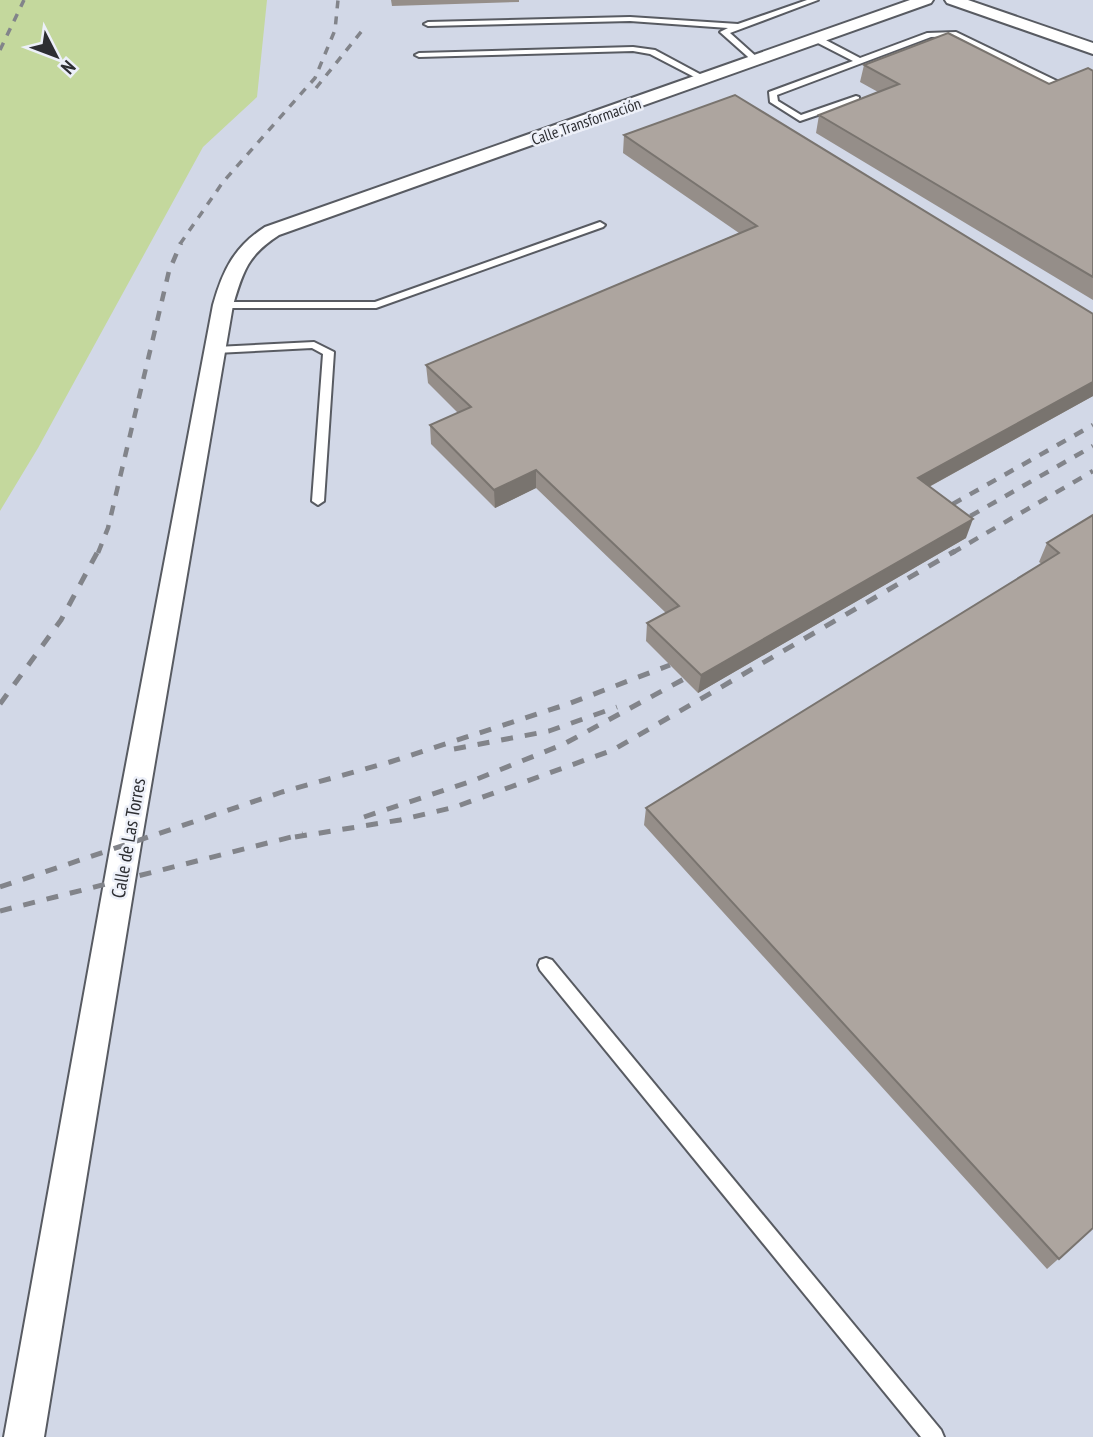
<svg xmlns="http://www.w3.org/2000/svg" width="1093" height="1437" font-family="'PT Sans Narrow',sans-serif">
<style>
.built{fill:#d2d8e7}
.green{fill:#c4d89d}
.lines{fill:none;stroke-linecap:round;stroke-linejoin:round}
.lane-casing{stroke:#585b62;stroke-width:4}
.street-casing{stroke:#585b62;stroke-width:4}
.lane{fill:#fff;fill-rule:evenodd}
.street{fill:#fff;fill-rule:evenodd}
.rail-far2{stroke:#82848a;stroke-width:3.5;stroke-dasharray:8 8;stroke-linecap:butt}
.rail-far1{stroke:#82848a;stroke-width:4.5;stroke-dasharray:10 10;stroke-linecap:butt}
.rail{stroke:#82848a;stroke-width:5;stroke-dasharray:12 12;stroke-linecap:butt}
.wall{fill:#958e89}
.shaded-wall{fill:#79746f}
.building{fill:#ada59f;stroke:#79746f;stroke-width:2}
.labels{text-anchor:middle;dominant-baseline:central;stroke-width:5;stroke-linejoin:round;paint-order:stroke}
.far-street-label{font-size:16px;fill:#2d2e32;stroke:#edf0f9}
.street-label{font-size:19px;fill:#2d2e32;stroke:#edf0f9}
</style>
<rect width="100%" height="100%" fill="#e0e3ec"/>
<!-- built -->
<rect class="built" x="0" y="0" width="1093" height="1437"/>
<!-- green -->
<polygon class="green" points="0,0 267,0 257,97 203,147 38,448 0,511"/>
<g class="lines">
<defs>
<g id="lane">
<polygon points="807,0 818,0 730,33 759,59 760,61 756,64 720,32 728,28 630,21 428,26 424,24 428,22 630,17 738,24"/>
<polygon points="956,32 1059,82 1093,78 1093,84 1055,87 955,36 931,37 777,95 778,101 801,115 856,96 859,97 859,101 800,121 770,102 769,92 853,61 814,41 814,37 820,37 860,58 927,33"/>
<polygon points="633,47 655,50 709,79 702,81 650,54 633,51 419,57 415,55 419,53"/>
<polygon points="600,222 605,225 603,227 376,308 223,308 218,305 223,302 375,302"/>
<polygon points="314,342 334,352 324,501 318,505 312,501 323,354 312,348 216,353 211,350 216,347"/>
<polygon points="546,958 552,960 941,1430 944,1437 921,1437 540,970 538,965 540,960"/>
</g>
<g id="street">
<path d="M 910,0 L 933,0 L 931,3 L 279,235 C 248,255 243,271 233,305 L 141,844 L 44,1437 L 4,1437 L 111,844 L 213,305 C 223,270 234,247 265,227 Z"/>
<polygon points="945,0 968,0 1093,43 1093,54 947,3"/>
</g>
</defs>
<!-- lane casing -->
<use href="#lane" class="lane-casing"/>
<!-- street casing -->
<use href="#street" class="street-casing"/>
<!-- lane -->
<use href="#lane" class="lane"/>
<!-- street -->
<use href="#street" class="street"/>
<!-- rail-far2 -->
<g class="rail-far2">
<polyline points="0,50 24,0"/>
<polyline points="316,88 365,27"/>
<polyline points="180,244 223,182 315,78 335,30 338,0"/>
</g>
<!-- rail-far1 -->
<g class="rail-far1">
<polyline points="935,514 1093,425"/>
<polyline points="953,526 1093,446"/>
<polyline points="98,553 108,528 169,271 181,243"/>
<polyline points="952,553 1093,471"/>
</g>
<!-- rail -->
<g class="rail">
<polyline points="0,704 61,620 98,551"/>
<polyline points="454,749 549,731 617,707"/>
<polyline points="364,817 472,781 564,744 684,679"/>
<polyline points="295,837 400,820 455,807 613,750 955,551"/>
<polyline points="0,887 282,792 390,762 568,704 670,665"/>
<polyline points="0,911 303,834"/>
</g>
</g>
<!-- wall -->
<g class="wall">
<polygon points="391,0 519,0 519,2 392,6"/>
<polygon points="864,65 1049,84 1093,71 1093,300 816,133 819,115 878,92 860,82"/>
<polygon points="624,135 1093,396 929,487 966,538 698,693 646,641 647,623 666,613 536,488 495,508 431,444 430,425 458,413 428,383 426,365 739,233 623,153"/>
<polygon points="1093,515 1093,1228 1047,1269 644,825 646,808 1042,564 1039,562 1047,543"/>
</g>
<!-- shaded-wall -->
<g class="shaded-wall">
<polygon points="1093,382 1093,396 912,496 918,478"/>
<polygon points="536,470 536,488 495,508 494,490"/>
<polygon points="973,519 966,538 698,693 701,675"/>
</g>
<!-- building -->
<g class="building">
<polygon points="948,33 1049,84 1088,68 1093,71 1093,277 819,115 899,84 864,65"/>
<polygon points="735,95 1093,314 1093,382 918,478 973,519 701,675 647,623 679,606 536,470 494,490 430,425 471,407 426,365 757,226 624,135"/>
<polygon points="1093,515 1093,1228 1059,1259 646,808 1059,553 1047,543"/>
</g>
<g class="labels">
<!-- far-street labels -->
<g class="far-street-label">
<text transform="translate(586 121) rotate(-19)">Calle Transformación</text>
</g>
<!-- street labels -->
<g class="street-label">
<text transform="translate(128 838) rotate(-80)">Calle de Las Torres</text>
</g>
</g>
<!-- north arrow -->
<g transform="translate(56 56) rotate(132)" stroke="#edf0f9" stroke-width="5" paint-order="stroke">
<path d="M0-5L12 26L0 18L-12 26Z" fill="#2d2e32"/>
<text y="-10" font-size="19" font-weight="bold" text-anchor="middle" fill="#2d2e32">N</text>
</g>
</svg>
